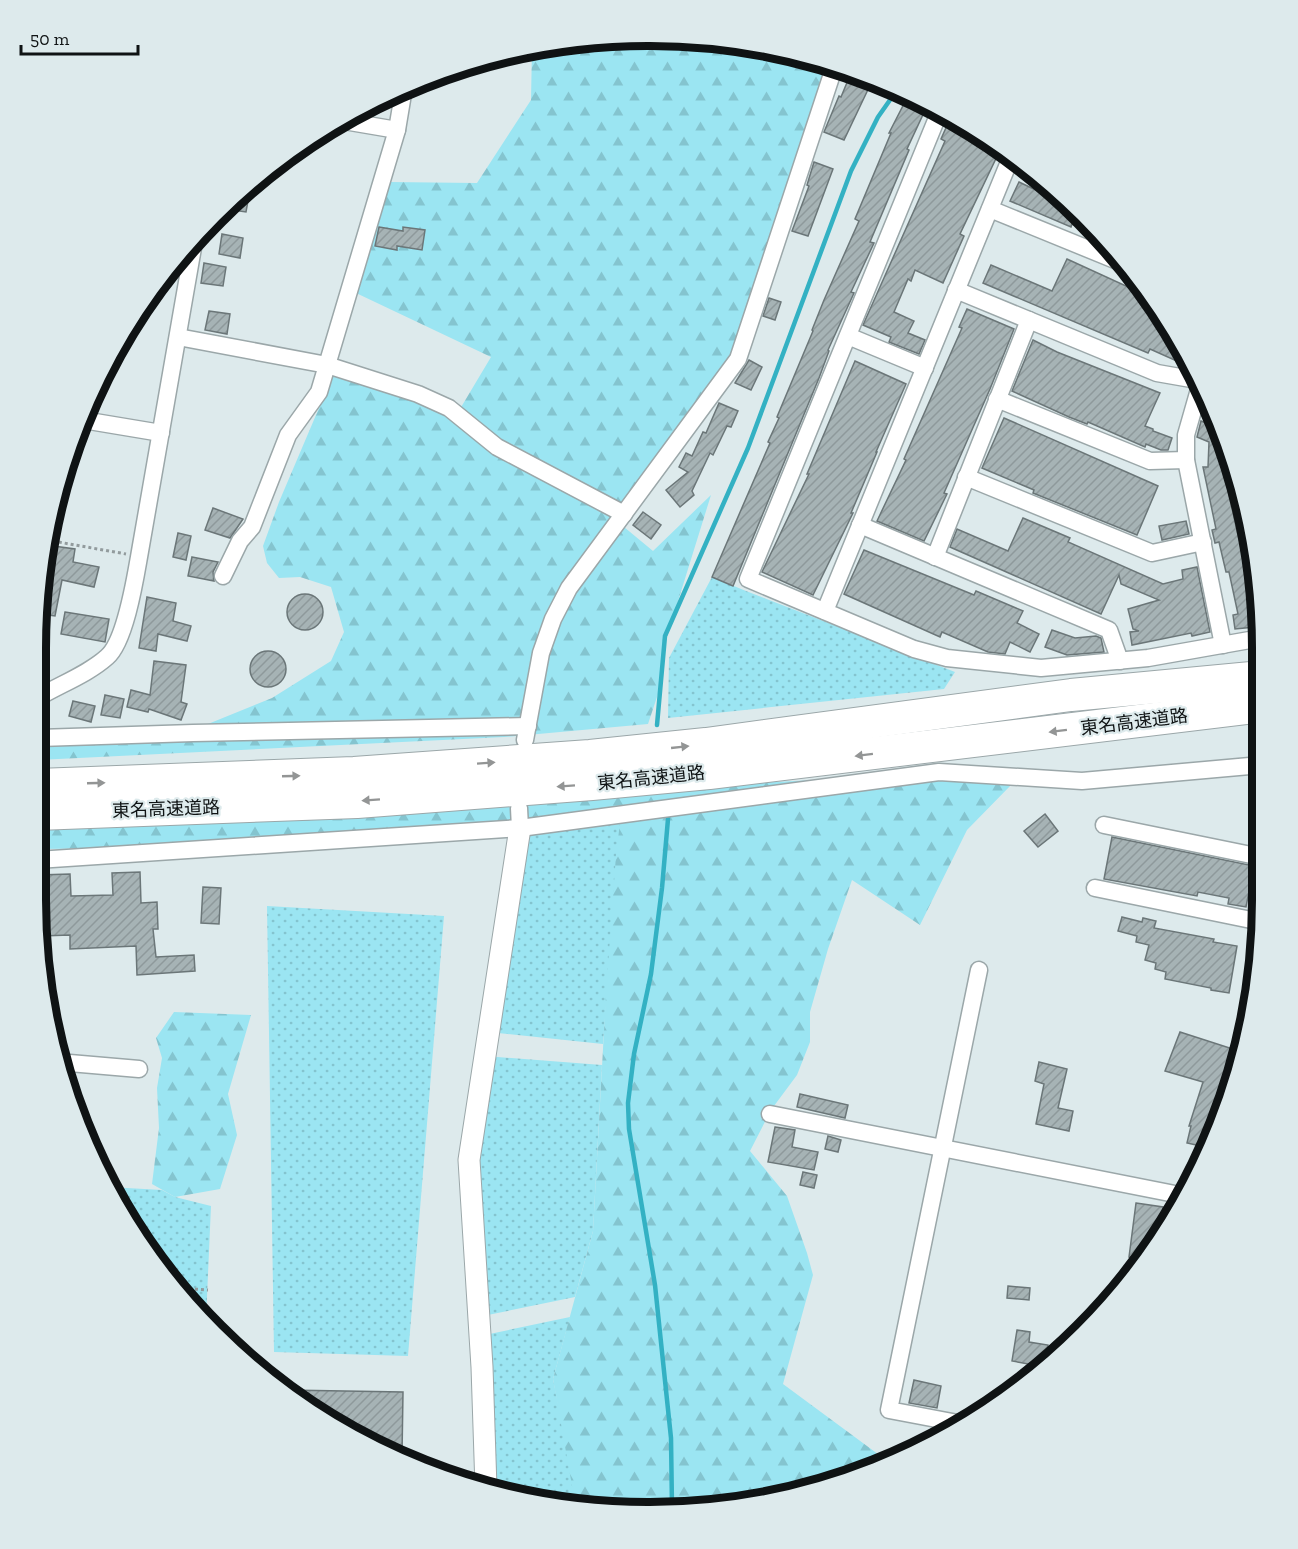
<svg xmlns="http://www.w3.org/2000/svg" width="1298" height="1549" font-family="'Zilla Slab','Noto Sans JP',serif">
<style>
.grass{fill:url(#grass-dots)}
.forest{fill:url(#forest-firs)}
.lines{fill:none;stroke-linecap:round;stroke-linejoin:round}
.stream{stroke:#33b1c3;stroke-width:4.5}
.building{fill:url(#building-hatch);stroke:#6b7678;stroke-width:1.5}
.minor-casing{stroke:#9ba7a9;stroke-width:19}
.tertiary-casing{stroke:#9ba7a9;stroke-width:23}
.motorway-casing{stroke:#9ba7a9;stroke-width:34}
.path{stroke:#929b9d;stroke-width:3;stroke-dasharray:3 3;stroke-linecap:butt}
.minor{stroke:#fff;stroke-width:16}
.tertiary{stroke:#fff;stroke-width:21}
.motorway{stroke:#fff;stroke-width:32}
.oneway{fill:#939595}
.labels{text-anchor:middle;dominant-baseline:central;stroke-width:4.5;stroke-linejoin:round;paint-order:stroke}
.street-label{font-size:18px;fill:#0f1314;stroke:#ddeaec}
.rim{fill:none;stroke:#0f1314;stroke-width:8}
</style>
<defs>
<pattern id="grass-dots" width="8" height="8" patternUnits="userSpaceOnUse" patternTransform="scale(1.5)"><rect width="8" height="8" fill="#9be5f2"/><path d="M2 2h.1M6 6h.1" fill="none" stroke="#84c4cf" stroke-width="1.8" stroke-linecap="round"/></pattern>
<pattern id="forest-firs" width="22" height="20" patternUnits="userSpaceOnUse" patternTransform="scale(1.5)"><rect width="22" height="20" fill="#9be5f2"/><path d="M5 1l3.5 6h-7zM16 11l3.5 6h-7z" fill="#84c4cf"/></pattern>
<pattern id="building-hatch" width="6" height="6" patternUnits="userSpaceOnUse" patternTransform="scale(1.5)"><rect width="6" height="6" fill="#a6b3b5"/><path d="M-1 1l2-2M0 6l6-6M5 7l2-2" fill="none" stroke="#8e999b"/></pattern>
</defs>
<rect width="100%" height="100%" fill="#ddeaec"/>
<!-- grass -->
<g class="grass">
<polygon points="712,577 746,591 955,672 944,689 668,718 669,658"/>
<polygon points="621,815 603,1044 488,1032 520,828"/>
<polygon points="267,906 444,916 408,1356 274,1352"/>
<polygon points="485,1056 602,1065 593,1231 575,1297 478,1317 469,1160"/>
<polygon points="109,1187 162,1190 175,1197 211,1206 206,1320 188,1304"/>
<polygon points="570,1317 553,1379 579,1508 569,1508 485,1488 480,1336"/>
</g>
<!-- forest -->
<g class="forest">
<polygon points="649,36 769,48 838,69 766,274 715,390 618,522 653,551 711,495 665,643 660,688 648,724 504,737 38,760 38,742 203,726 272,698 331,661 344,632 331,587 300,577 279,578 267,563 263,546 279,502 336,368 457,414 491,357 356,293 389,182 477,183 531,100 532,47"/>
<polygon points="944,773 1013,783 967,830 920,925 852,880 828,949 810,1012 810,1042 797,1075 771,1110 750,1151 787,1196 807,1253 813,1275 783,1384 890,1463 883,1466 729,1508 576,1508 553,1379 593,1231 606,994 616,855 621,815"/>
<polygon points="813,780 536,826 227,847 37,849 37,829 108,828 481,808 703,786"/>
<polygon points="174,1012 251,1015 228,1094 237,1135 220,1189 175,1197 152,1184 159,1128 157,1088 162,1058 156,1038"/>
</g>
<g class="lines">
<!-- stream -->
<g class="stream">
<polyline points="657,725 665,636 748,448 851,171 878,117 897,90"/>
<polyline points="668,819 662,888 651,974 634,1054 628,1103 629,1129 655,1285 671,1438 672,1508"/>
</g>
</g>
<!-- building -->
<g class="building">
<polygon points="851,73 873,79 844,140 824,132 839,96 841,97"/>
<polygon points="908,96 927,106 907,149 909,150 870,242 874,243 851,292 854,293 828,350 829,351 819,378 733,586 712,577 770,443 768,442 779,418 777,417 813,331 812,330 824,300 859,221 855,219 891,133 889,133"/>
<polygon points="949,121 981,135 1001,148 960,234 964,236 943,283 915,270 911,281 908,279 894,312 914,321 908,333 925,340 919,354 889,342 891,337 863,325 945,141 941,139"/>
<polygon points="814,162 833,169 808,236 792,231 809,186 807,185"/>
<polygon points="1019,182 1059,201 1061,198 1083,216 1103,240 1072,224 1071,227 1010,201"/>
<polygon points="251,184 246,212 225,209 245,188"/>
<polygon points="379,227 403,231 403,227 425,230 422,250 397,246 397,250 375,246"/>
<polygon points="222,234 243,238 240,258 219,254"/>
<polygon points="1067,259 1148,296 1159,309 1166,321 1160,334 1177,342 1190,367 1150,349 1148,353 983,283 991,265 1052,291"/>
<polygon points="204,263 226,267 223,286 201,283"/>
<polygon points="769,298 781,302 775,320 763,316"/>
<polygon points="967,309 1014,329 990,389 944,493 947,494 924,541 877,521 906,460 904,459 962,328 959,327"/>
<polygon points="209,311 230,314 227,334 205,330"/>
<polygon points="1033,340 1057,352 1160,393 1145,426 1153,429 1153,431 1172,438 1168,450 1161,450 1146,444 1145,447 1088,422 1087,424 1069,417 1012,391"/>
<polygon points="749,360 762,367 751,390 735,383"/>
<polygon points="855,361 906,384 876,452 877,452 851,513 853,513 813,595 762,572 809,474 807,474"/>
<polygon points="719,403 738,411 731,427 727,426 713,455 710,453 692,491 694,495 680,507 666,490 688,472 679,467 686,453 692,456 703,432 706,433"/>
<polygon points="1004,418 1158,486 1137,535 1033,493 1034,490 982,468"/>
<polygon points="1201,421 1219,428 1229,459 1228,477 1225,477 1242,553 1245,552 1248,567 1244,568 1253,605 1255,627 1235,629 1233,615 1238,614 1229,572 1226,572 1219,542 1215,543 1212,530 1216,529 1203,467 1208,467 1209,442 1197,437"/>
<polygon points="213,508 243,519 230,538 205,530"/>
<polygon points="643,512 661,525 651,539 633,525"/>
<polygon points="1023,518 1070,538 1068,542 1163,584 1183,579 1182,570 1197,567 1210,632 1192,636 1191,633 1132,645 1130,632 1139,631 1133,629 1128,609 1159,600 1121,584 1119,575 1101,614 950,547 957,529 1008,551"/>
<polygon points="1186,521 1189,534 1162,540 1159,526"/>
<polygon points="178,533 191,536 186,560 173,557"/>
<polygon points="46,545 75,549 73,562 99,567 94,587 62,580 55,616 41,614 41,584 48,557 44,557"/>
<polygon points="864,550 974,595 976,591 1023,611 1017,623 1039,634 1030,652 1010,642 1005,654 988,652 942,632 940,637 844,594"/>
<polygon points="192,557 218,562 213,572 214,581 188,576"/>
<circle cx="305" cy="612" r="18"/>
<polygon points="147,597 176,603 173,621 191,626 187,641 158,634 156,651 139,648"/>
<polygon points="65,612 109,619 105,642 61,634"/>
<polygon points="1052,630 1075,638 1096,636 1101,638 1104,652 1067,655 1045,647"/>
<circle cx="268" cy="669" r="18"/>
<polygon points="154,661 186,665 181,702 187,704 181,720 149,709 148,712 127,707 131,690 150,695"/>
<polygon points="105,695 124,699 120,718 101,715"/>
<polygon points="73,701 95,706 91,722 69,716"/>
<polygon points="1045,814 1058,831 1038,847 1024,831"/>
<polygon points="1112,837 1254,866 1246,907 1228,904 1229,898 1198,892 1197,896 1104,879"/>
<polygon points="140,872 141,903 157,902 158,929 153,929 156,957 194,955 195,971 137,975 136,946 70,949 70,935 41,936 38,875 70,874 71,896 113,895 112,873"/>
<polygon points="203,887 221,888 219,924 201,923"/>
<polygon points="1122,917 1142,922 1143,918 1156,921 1154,928 1214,939 1213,942 1237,946 1229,993 1211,990 1211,988 1165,979 1166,972 1155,969 1156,963 1145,960 1149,945 1136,942 1137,936 1118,931"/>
<polygon points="1180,1032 1239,1051 1230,1097 1213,1133 1204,1130 1201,1146 1187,1143 1191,1126 1189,1126 1203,1082 1165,1071"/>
<polygon points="1039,1062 1067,1069 1058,1108 1073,1111 1069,1131 1036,1124 1044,1084 1035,1081"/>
<polygon points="800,1094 848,1105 845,1118 797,1107"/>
<polygon points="775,1127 795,1130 792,1147 818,1152 814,1170 768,1162"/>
<polygon points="828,1136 841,1140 838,1152 825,1149"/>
<polygon points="803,1172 817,1175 814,1188 800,1185"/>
<polygon points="1136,1203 1163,1207 1159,1236 1143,1259 1129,1257"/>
<polygon points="1008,1286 1030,1288 1029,1300 1007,1298"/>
<polygon points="1017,1330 1030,1332 1029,1342 1048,1345 1045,1362 1039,1366 1012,1361"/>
<polygon points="914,1380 941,1386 937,1408 909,1403"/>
<polygon points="286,1390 403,1392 402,1456 308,1409"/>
</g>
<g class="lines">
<defs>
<g id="minor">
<polyline points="939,113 748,579 914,649 947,658 1041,668 1148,658 1261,638"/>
<polyline points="344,121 397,130"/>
<polyline points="990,209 1120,262"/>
<polyline points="956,290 1157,373 1197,380"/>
<polyline points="848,336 925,368"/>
<polyline points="178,337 327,365 418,394 449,408 497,447 624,514"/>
<polyline points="1200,386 1186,435 1186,460 1223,645"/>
<polyline points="997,399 1150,461 1186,460"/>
<polyline points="83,420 161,433"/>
<polyline points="966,477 1152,553 1203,542"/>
<polyline points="860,525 1109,630 1120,661"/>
<polyline points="935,557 1029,320"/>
<polyline points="223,576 240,541 252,527 288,435 319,392 397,130 404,88"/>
<polyline points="825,611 1011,157"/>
<path d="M 39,697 C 61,684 88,674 107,657 C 125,642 135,580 139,557 L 194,242"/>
<polyline points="39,738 193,733 528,726"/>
<polyline points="525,740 541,653 553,619 569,588 738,359 834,68"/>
<polyline points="519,808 520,828"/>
<polyline points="1104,825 1261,857"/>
<polyline points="37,860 520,828 939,772 1082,781 1261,765"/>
<polyline points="1095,888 1261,922"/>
<polyline points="58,1062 139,1069"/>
<polyline points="770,1114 1185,1196"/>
<polyline points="963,1424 889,1410 979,970"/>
</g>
<polyline id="tertiary" points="486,1488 482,1367 469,1160 520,828"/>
<g id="motorway">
<polyline points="38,785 354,773 590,756 706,744 1071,695 1262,677"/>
<polyline points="37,814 357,802 592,784 709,773 1262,706"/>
</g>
</defs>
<!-- minor casing -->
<use href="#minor" class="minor-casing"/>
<!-- tertiary casing -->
<use href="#tertiary" class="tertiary-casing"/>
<!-- motorway casing -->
<use href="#motorway" class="motorway-casing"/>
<!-- path -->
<g class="path">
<polyline points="47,540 126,554"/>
<polyline points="177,1288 208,1290"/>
</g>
<!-- minor -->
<use href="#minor" class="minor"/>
<!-- tertiary -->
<use href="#tertiary" class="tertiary"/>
<!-- motorway -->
<use href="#motorway" class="motorway"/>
</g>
<!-- one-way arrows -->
<defs><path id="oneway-solid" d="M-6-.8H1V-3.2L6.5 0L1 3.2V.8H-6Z" transform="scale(1.5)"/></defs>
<g class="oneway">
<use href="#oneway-solid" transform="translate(1058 731) rotate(173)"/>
<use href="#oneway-solid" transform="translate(680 747) rotate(-6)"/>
<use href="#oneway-solid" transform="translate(864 755) rotate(173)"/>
<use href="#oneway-solid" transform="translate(486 763) rotate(-4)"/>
<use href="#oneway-solid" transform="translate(291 776) rotate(-2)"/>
<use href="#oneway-solid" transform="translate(96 783) rotate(-2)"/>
<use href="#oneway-solid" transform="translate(566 786) rotate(176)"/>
<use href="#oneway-solid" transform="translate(371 800) rotate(176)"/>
</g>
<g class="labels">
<!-- street labels -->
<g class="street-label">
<text transform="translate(1134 722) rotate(-7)">東名高速道路</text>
<text transform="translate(651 778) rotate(-6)">東名高速道路</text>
<text transform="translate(166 809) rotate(-2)">東名高速道路</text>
</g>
</g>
<!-- crop -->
<path d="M0 0H1298V1549H0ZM648 46H650A602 602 0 0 1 1252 648V900A602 602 0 0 1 650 1502H648A602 602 0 0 1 46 900V648A602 602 0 0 1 648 46Z" fill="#ddeaec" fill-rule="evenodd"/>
<path class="rim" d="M648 46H650A602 602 0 0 1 1252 648V900A602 602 0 0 1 650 1502H648A602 602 0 0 1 46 900V648A602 602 0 0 1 648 46Z"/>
<!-- scale -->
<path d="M21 45v9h117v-9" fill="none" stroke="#0f1314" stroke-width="3"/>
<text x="30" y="45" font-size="18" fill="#0f1314" stroke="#ddeaec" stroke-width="4.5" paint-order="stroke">50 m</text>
</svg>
